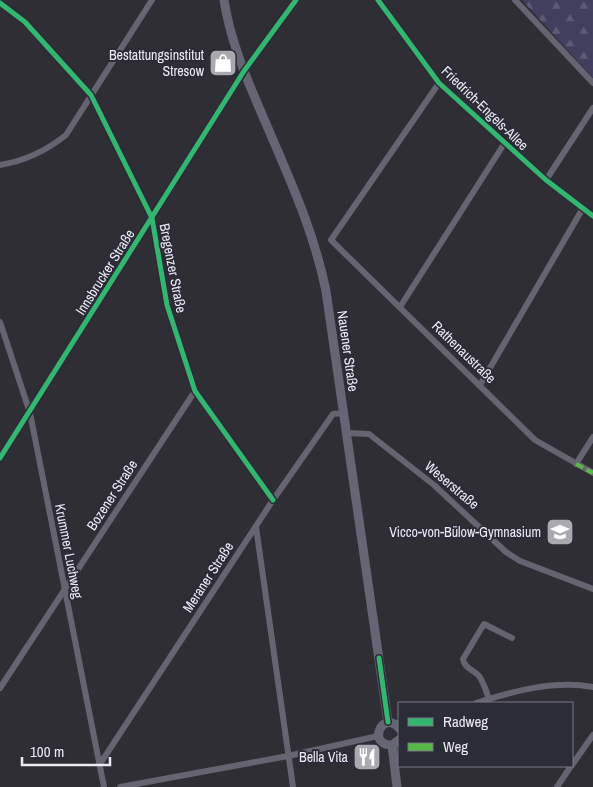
<svg xmlns="http://www.w3.org/2000/svg" width="593" height="787" font-family="'Archivo Narrow',sans-serif">
<style>
.forest{fill:url(#forest-firs)}
.lines{fill:none;stroke-linecap:round;stroke-linejoin:round}
.minor{stroke:#666471;stroke-width:6}
.major{stroke:#666574;stroke-width:9}
.quiet{stroke:#58b947;stroke-width:4;stroke-dasharray:8 4;stroke-linecap:butt}
.cycleway-casing{stroke:#2c2b38;stroke-width:8}
.cycleway{stroke:#33b770;stroke-width:5}
.labels{text-anchor:middle;dominant-baseline:central;stroke-width:4;stroke-linejoin:round;paint-order:stroke}
.poi-label{font-size:14px;fill:#ecebf3;stroke:#2c2b38;text-anchor:end}
.street-label{font-size:14px;fill:#ecebf3;stroke:#2c2b38}
</style>
<defs>
<pattern id="forest-firs" width="22" height="20" patternUnits="userSpaceOnUse" patternTransform="scale(1.25)"><rect width="22" height="20" fill="#413e5e"/><path d="M5 1l3.5 6h-7zM16 11l3.5 6h-7z" fill="#5d5a76"/></pattern>
</defs>
<rect width="100%" height="100%" fill="#2f2e35"/>
<!-- forest -->
<polygon class="forest" points="522,0 593,0 593,78"/>
<g class="lines">
<!-- minor -->
<g class="minor">
<polyline points="378,0 439,83 546,180 593,216"/>
<polyline points="515,0 593,83"/>
<polyline points="0,3 25,22 91,95 152,218 167,305 195,391 273,500"/>
<polyline points="439,83 331,240 535,440 593,473"/>
<path d="M 0,165 C 25,161 46,151 66,135 L 152,0"/>
<polyline points="546,180 593,108"/>
<polyline points="400,307 504,144"/>
<polyline points="0,322 30,413 104,787"/>
<polyline points="480,385 583,208"/>
<polyline points="346,433 369,434 434,485 506,552 520,561 593,589"/>
<polyline points="0,458 244,71 296,0"/>
<polyline points="576,464 593,437"/>
<polyline points="256,527 293,787"/>
<polyline points="0,688 195,391"/>
<path d="M 489,699 C 486,691 484,683 479,676 C 474,670 464,668 463,659 L 484,624 L 512,638"/>
<path d="M 476,703 C 513,691 554,680 593,687"/>
<polyline points="100,764 273,500 333,414 343,413"/>
<polyline points="572,765 593,735"/>
<polyline points="120,787 288,756 378,736"/>
<polyline points="557,787 571,766"/>
</g>
<!-- major -->
<g class="major">
<path d="M 224,0 C 230,39 245,75 261,112 C 286,171 313,227 326,291 L 388,722"/>
<path d="M 399,728 C 383,709 366,745 392,745 L 399,740"/>
<polyline points="392,745 397,787"/>
</g>
<!-- quiet -->
<polyline class="quiet" points="576,464 593,473"/>
<defs>
<g id="cycleway">
<polyline points="378,0 439,83 546,180 593,216"/>
<polyline points="0,3 25,22 91,95 152,218 167,305 195,391 273,500"/>
<polyline points="0,458 244,71 296,0"/>
<polyline points="379,658 388,722"/>
</g>
</defs>
<!-- cycleway casing -->
<use href="#cycleway" class="cycleway-casing"/>
<!-- cycleway -->
<use href="#cycleway" class="cycleway"/>
</g>
<!-- icons -->
<defs>
<symbol id="shop-square" viewBox="-11 -11 22 22"><rect x="-9" y="-9" width="18" height="18" rx="4" fill="#aaa9b0" stroke="#2c2b38"/><path d="M-5-2.5h2.3a2.7 3.5 0 0 1 5.4 0H5L5.5 6h-11ZM-1.5-2.5h3a1.5 2.3 0 0 0-3 0Z" fill="#fff"/></symbol>
<symbol id="school-square" viewBox="-11 -11 22 22"><rect x="-9" y="-9" width="18" height="18" rx="4" fill="#aaa9b0" stroke="#2c2b38"/><path d="M0-5L7-2L0 1L-7-2ZM-4 1L0 2.5L4 1V4Q0 6-4 4Z" fill="#fff"/></symbol>
<symbol id="restaurant-square" viewBox="-11 -11 22 22"><rect x="-9" y="-9" width="18" height="18" rx="4" fill="#aaa9b0" stroke="#2c2b38"/><path d="M-5-6h1v4h1v-4h1v4h1v-4h1v5L-1.5 .5V6h-2V.5L-5-1ZM5-6V6H3V1.5H1.5Q1.5-4 5-6Z" fill="#fff"/></symbol>
</defs>
<g fill-rule="evenodd">
<use href="#shop-square" x="207" y="47" width="32" height="32"/>
<use href="#school-square" x="544" y="516" width="32" height="32"/>
<use href="#restaurant-square" x="351" y="741" width="32" height="32"/>
</g>
<g class="labels">
<!-- poi labels -->
<g class="poi-label">
<text x="204" y="55">Bestattungsinstitut<tspan x="204" dy="16">Stresow</tspan></text>
<text x="541" y="532">Vicco-von-Bülow-Gymnasium</text>
<text x="348" y="757">Bella Vita</text>
</g>
<!-- street labels -->
<g class="street-label">
<text transform="translate(485 108) rotate(44)">Friedrich-Engels-Allee</text>
<text transform="translate(173 268) rotate(79)">Bregenzer Straße</text>
<text transform="translate(105 272) rotate(-58)">Innsbrucker Straße</text>
<text transform="translate(348 351) rotate(82)">Nauener Straße</text>
<text transform="translate(464 352) rotate(44)">Rathenaustraße</text>
<text transform="translate(452 485) rotate(40)">Weserstraße</text>
<text transform="translate(112 495) rotate(-57)">Bozener Straße</text>
<text transform="translate(69 551) rotate(79)">Krummer Luchweg</text>
<text transform="translate(208 577) rotate(-57)">Meraner Straße</text>
</g>
</g>
<!-- legend -->
<rect x="398" y="702" width="175" height="65" fill="#2c2b38" stroke="#797883"/>
<rect x="408" y="718" width="25" height="8" fill="#33b770" stroke="#797883"/>
<text x="443" y="727" font-size="15" fill="#ecebf3">Radweg</text>
<rect x="408" y="743" width="25" height="8" fill="#58b947" stroke="#797883"/>
<text x="443" y="752" font-size="15" fill="#ecebf3">Weg</text>
<!-- scale -->
<path d="M22 757v8h88v-8" fill="none" stroke="#ecebf3" stroke-width="2.5"/>
<text x="30" y="757" font-size="15" fill="#ecebf3" stroke="#2c2b38" stroke-width="4" paint-order="stroke">100 m</text>
</svg>
